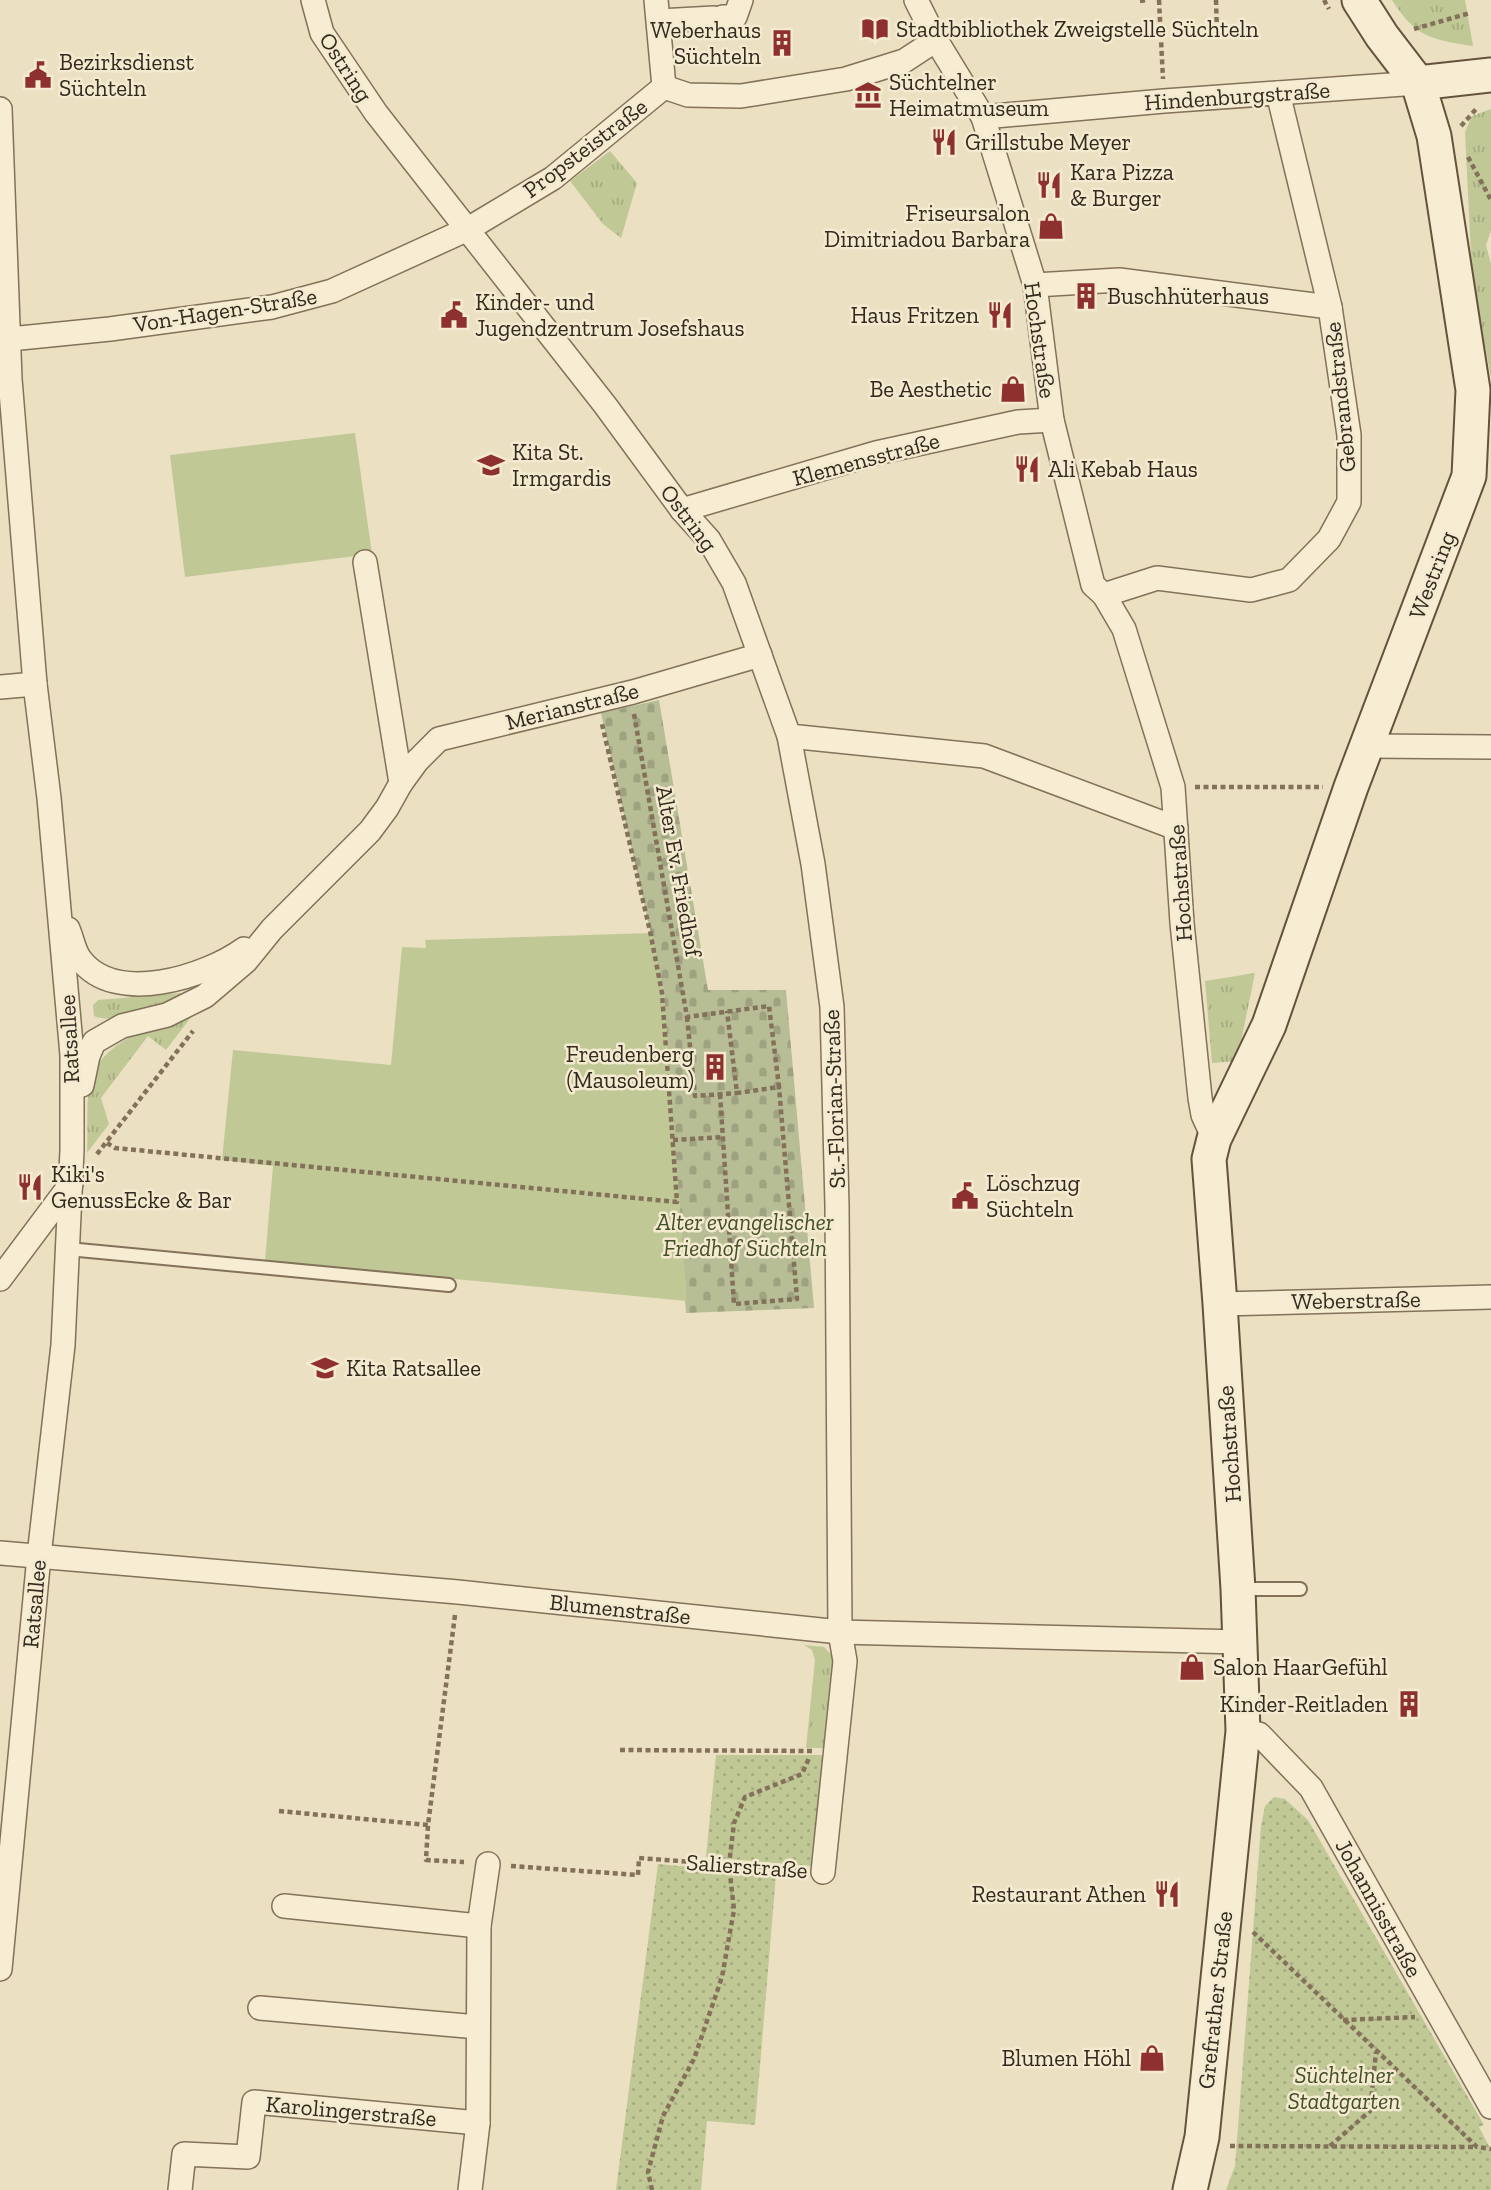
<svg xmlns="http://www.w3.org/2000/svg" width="1491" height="2190" font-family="'Zilla Slab',serif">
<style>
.grass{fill:url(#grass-tufts)}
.cemetery{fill:url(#cemetery-stones)}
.park{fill:url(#park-dots)}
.garden{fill:#c0c896}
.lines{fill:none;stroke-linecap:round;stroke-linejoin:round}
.lane-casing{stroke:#83715a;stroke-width:16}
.street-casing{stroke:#83715a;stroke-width:26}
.secondary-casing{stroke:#65523d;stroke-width:37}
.path{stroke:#83715a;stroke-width:4.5;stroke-dasharray:5 3.5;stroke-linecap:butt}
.lane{stroke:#f6edd3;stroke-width:12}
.street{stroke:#f6edd3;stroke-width:23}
.secondary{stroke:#f6edd3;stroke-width:33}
.labels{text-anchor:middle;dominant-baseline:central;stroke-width:5;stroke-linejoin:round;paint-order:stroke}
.poi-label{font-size:23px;fill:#34291d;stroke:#f3ead0;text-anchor:start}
.street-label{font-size:23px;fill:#34291d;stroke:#f3ead0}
.park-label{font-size:23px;font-style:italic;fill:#434f25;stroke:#f3ead0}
</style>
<defs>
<pattern id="grass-tufts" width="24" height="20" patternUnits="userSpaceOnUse" patternTransform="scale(1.75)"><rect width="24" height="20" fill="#c0c896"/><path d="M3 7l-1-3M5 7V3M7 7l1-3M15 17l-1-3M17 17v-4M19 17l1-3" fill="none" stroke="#a6ac81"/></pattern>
<pattern id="cemetery-stones" width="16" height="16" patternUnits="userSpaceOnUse" patternTransform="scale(1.75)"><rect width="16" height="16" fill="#b7bd95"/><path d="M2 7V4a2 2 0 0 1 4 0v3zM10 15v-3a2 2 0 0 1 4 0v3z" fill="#9ea280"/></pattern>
<pattern id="park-dots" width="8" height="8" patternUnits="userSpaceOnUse" patternTransform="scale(1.75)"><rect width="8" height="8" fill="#c0c896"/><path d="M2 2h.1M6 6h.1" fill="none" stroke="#a6ac81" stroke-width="1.8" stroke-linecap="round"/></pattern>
</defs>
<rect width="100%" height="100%" fill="#ebe0c1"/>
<!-- grass -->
<g class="grass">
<path d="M 1392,0 L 1465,0 L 1473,46 C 1432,40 1415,37 1392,0 Z"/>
<polygon points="1491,109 1491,231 1486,245 1491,264 1491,378 1472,276 1465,132 1472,116"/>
<polygon points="610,151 637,183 621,238 603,224 570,181"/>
<polygon points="1255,973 1237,1061 1212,1063 1205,981"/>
<path d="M 181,993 L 185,996 C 164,1005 116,1026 94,1016 L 93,1005 L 98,1000 Z"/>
<path d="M 198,1008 L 166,1050 L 148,1036 L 101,1098 L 109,1124 L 87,1153 C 88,1131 86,1109 89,1087 C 95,1041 161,1023 198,1008 Z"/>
<polygon points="804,1645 824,1647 836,1659 826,1748 806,1748 815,1660 812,1650"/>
</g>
<!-- cemetery -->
<polygon class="cemetery" points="659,700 708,990 786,990 814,1308 686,1313 664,992 601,713"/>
<!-- park -->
<g class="park">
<polygon points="716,1755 825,1755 812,1866 706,1857"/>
<polygon points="1274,1797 1285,1799 1308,1820 1484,2125 1479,2127 1491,2150 1491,2190 1226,2190 1235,2166 1261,1826 1265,1806"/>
<polygon points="658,1864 776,1875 755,2125 707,2121 701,2190 616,2190"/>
</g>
<!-- garden -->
<g class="garden">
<polygon points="355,433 372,554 185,577 170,455"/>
<polygon points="652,933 664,992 687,1301 265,1261 273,1166 222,1160 233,1050 391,1065 402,947 426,948 425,940"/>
</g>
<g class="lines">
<defs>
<g id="lane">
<polyline points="68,1249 449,1285"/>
<polyline points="1239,1589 1300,1589"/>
</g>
<g id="street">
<polyline points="313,0 322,33 376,113 605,405 682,510 709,540 734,583 789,736 984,756 1176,828"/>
<polyline points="916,0 936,40 983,117 1035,285 1052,420 1093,585 1104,595 1124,629 1173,787 1182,923 1200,1098 1203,1115 1214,1139"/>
<polyline points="723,17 735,17 741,0"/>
<polyline points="659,21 714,18"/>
<polyline points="664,87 688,95 741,96 846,79 904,61 936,40"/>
<polyline points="0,109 10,379 35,684 49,798 72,1055 72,1150 63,1345 39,1556 0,1969"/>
<polyline points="983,117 1164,101 1418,83"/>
<polyline points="1035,285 1119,280 1330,307"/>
<polyline points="10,339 110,329 272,307 332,291 468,229 553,178 664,87 656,0"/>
<polyline points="682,510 876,453 1018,422 1052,420"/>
<polyline points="365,562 401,783"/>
<polyline points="1104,595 1157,578 1251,590 1289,580 1329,539 1349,502 1349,435 1330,307 1278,93"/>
<polyline points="0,687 35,684"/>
<polyline points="789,736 813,864 832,1007 837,1206 840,1632 845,1661 823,1872"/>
<polyline points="1367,746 1491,747"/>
<path d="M 68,929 C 72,938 74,951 80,959 C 115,1006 205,977 244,949"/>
<polyline points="82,1085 88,1056 94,1042 122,1026 167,1015 205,996 246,961 272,929 370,831 387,808 401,783 417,761 439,739 633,692 760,655"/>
<polyline points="0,1279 71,1184"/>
<polyline points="1220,1304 1491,1297"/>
<polyline points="0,1553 458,1592 840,1632 1241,1642"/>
<polyline points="1243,1731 1259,1734 1311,1788 1491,2107"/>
<polyline points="284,1906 479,1926"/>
<polyline points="260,2008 478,2027"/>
<polyline points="180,2190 184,2154 248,2157 254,2102 478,2123"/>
<polyline points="470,2190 478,2123 479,1926 488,1864"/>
</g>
<g id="secondary">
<polyline points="1418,83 1491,75"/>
<polyline points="1190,2190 1202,2137 1243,1731 1238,1589 1220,1304 1209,1159 1214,1139 1269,1025 1351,787 1469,476 1473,390 1434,136 1418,83 1382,36 1359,0"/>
</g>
</defs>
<!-- lane casing -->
<use href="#lane" class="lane-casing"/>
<!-- street casing -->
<use href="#street" class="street-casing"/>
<!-- secondary casing -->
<use href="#secondary" class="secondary-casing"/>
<!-- path -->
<g class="path">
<polyline points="1159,0 1163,79"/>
<polyline points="1216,0 1217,34"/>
<polyline points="1324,0 1329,9"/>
<polyline points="1140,1 1147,0"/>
<polyline points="1414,29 1470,13"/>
<polyline points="1461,126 1478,107"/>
<polyline points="1468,157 1491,200"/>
<polyline points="634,714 687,1017 769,1006 779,1087 737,1093 727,1011"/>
<polyline points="1195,787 1323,787"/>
<polyline points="687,1017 695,1096 737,1093"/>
<polyline points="720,1094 734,1304 797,1299 779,1087"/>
<polyline points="673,1140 723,1137"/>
<polyline points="107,1143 115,1148 677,1202 662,993 650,931 602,724"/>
<polyline points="97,1154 193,1031"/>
<polyline points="455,1615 428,1825 426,1860 464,1862"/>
<polyline points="620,1750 814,1751"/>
<polyline points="279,1811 428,1825"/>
<polyline points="511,1866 638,1875 639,1858 802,1870"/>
<polyline points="1253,1932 1477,2147 1491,2149"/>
<polyline points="1343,2020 1415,2017"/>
<polyline points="1230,2146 1476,2147"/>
<polyline points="1330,2146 1370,2111 1376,2052"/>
<polyline points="652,2190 648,2172 663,2116 694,2059 722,1977 734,1910 729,1865 734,1823 745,1797 802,1774 809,1758"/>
</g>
<!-- lane -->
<use href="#lane" class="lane"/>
<!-- street -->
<use href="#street" class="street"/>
<!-- secondary -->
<use href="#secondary" class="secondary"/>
</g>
<!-- icons -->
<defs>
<symbol id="library-bare" viewBox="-9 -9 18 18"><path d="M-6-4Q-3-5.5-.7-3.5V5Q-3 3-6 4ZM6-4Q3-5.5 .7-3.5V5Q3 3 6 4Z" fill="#8e302d" stroke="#f3ead0" stroke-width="2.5" paint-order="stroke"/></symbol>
<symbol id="building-bare" viewBox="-9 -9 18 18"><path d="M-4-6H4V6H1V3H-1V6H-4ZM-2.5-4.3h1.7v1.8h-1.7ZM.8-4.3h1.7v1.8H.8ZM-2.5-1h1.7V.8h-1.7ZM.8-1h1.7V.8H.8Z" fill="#8e302d" stroke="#f3ead0" stroke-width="2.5" paint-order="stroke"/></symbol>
<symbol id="civic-bare" viewBox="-9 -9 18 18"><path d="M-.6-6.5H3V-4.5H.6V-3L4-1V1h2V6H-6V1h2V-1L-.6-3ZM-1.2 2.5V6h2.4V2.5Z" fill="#8e302d" stroke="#f3ead0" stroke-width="2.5" paint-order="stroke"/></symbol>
<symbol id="museum-bare" viewBox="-9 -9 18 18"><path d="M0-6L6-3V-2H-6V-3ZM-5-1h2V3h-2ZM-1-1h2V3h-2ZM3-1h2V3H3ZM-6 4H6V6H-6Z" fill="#8e302d" stroke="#f3ead0" stroke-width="2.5" paint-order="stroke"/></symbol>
<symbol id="restaurant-bare" viewBox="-9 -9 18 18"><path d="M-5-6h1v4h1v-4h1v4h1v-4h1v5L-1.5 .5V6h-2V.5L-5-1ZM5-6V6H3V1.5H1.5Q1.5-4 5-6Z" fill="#8e302d" stroke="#f3ead0" stroke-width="2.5" paint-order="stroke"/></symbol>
<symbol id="shop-bare" viewBox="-9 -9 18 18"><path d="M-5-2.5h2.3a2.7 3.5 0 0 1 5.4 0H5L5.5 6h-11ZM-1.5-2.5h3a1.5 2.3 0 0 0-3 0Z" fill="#8e302d" stroke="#f3ead0" stroke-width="2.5" paint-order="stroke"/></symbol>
<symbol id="school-bare" viewBox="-9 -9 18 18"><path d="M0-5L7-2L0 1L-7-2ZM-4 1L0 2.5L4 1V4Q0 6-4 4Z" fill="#8e302d" stroke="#f3ead0" stroke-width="2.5" paint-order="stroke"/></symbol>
</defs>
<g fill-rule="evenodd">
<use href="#library-bare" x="856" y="10" width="38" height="38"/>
<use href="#building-bare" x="763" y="24" width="38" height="38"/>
<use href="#civic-bare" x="19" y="56" width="38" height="38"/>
<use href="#museum-bare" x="849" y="76" width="38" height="38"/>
<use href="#restaurant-bare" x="925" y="123" width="38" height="38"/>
<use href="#restaurant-bare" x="1030" y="166" width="38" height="38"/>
<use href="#shop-bare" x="1032" y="207" width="38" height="38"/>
<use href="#building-bare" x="1067" y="277" width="38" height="38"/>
<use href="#civic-bare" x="435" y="296" width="38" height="38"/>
<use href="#restaurant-bare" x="981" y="296" width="38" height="38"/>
<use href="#shop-bare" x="994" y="370" width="38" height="38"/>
<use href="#school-bare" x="472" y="446" width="38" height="38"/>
<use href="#restaurant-bare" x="1008" y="450" width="38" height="38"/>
<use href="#building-bare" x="696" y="1048" width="38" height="38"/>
<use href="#restaurant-bare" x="11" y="1168" width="38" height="38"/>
<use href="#civic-bare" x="946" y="1177" width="38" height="38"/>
<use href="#school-bare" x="306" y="1349" width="38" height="38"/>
<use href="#shop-bare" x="1173" y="1648" width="38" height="38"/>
<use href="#building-bare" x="1390" y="1685" width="38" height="38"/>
<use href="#restaurant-bare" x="1148" y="1875" width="38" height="38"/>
<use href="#shop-bare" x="1133" y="2039" width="38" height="38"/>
</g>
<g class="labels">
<!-- poi labels -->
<g class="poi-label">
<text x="896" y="29">Stadtbibliothek Zweigstelle Süchteln</text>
<text x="761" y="30" text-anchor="end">Weberhaus<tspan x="761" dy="26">Süchteln</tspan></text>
<text x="59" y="62">Bezirksdienst<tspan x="59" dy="26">Süchteln</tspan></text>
<text x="889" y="82">Süchtelner<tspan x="889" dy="26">Heimatmuseum</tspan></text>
<text x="965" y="142">Grillstube Meyer</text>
<text x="1070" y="172">Kara Pizza<tspan x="1070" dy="26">&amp; Burger</tspan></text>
<text x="1030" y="213" text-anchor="end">Friseursalon<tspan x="1030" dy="26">Dimitriadou Barbara</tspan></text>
<text x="1107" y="296">Buschhüterhaus</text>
<text x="475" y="302">Kinder- und<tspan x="475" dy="26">Jugendzentrum Josefshaus</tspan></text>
<text x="979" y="315" text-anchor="end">Haus Fritzen</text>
<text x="992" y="389" text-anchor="end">Be Aesthetic</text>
<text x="512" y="452">Kita St.<tspan x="512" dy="26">Irmgardis</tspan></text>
<text x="1048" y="469">Ali Kebab Haus</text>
<text x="694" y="1054" text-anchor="end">Freudenberg<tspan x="694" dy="26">(Mausoleum)</tspan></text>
<text x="51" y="1174">Kiki's<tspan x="51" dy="26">GenussEcke &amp; Bar</tspan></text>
<text x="986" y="1183">Löschzug<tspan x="986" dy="26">Süchteln</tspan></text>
<text x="346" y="1368">Kita Ratsallee</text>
<text x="1213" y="1667">Salon HaarGefühl</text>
<text x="1388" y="1704" text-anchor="end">Kinder-Reitladen</text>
<text x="1146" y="1894" text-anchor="end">Restaurant Athen</text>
<text x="1131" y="2058" text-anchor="end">Blumen Höhl</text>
</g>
<!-- street labels -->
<g class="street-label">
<text transform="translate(346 67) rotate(57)">Ostring</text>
<text transform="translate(1237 96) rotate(-4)">Hindenburgstraße</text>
<text transform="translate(585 148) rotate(-37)">Propsteistraße</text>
<text transform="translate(225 310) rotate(-9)">Von-Hagen-Straße</text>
<text transform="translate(1040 340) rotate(82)">Hochstraße</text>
<text transform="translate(1340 397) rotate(-96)">Gebrandstraße</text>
<text transform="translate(866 459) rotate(-15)">Klemensstraße</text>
<text transform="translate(689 518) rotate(53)">Ostring</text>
<text transform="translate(1432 575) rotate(-69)">Westring</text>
<text transform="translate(572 706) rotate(-14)">Merianstraße</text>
<text transform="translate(679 871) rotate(80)">Alter Ev. Friedhof</text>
<text transform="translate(1180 883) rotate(-94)">Hochstraße</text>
<text transform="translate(69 1039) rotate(-93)">Ratsallee</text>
<text transform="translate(834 1099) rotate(-92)">St.-Florian-Straße</text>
<text transform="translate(1356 1300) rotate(-1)">Weberstraße</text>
<text transform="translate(1229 1444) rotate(-94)">Hochstraße</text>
<text transform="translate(34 1604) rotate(-85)">Ratsallee</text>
<text transform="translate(620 1609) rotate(6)">Blumenstraße</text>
<text transform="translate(747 1866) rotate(4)">Salierstraße</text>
<text transform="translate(1379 1908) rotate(61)">Johannisstraße</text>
<text transform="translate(1215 2000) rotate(-84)">Grefrather Straße</text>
<text transform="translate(351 2111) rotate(5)">Karolingerstraße</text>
</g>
<!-- park labels -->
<g class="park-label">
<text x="745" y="1222">Alter evangelischer<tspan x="745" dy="26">Friedhof Süchteln</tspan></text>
<text x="1344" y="2075">Süchtelner<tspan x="1344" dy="26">Stadtgarten</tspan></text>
</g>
</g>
</svg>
